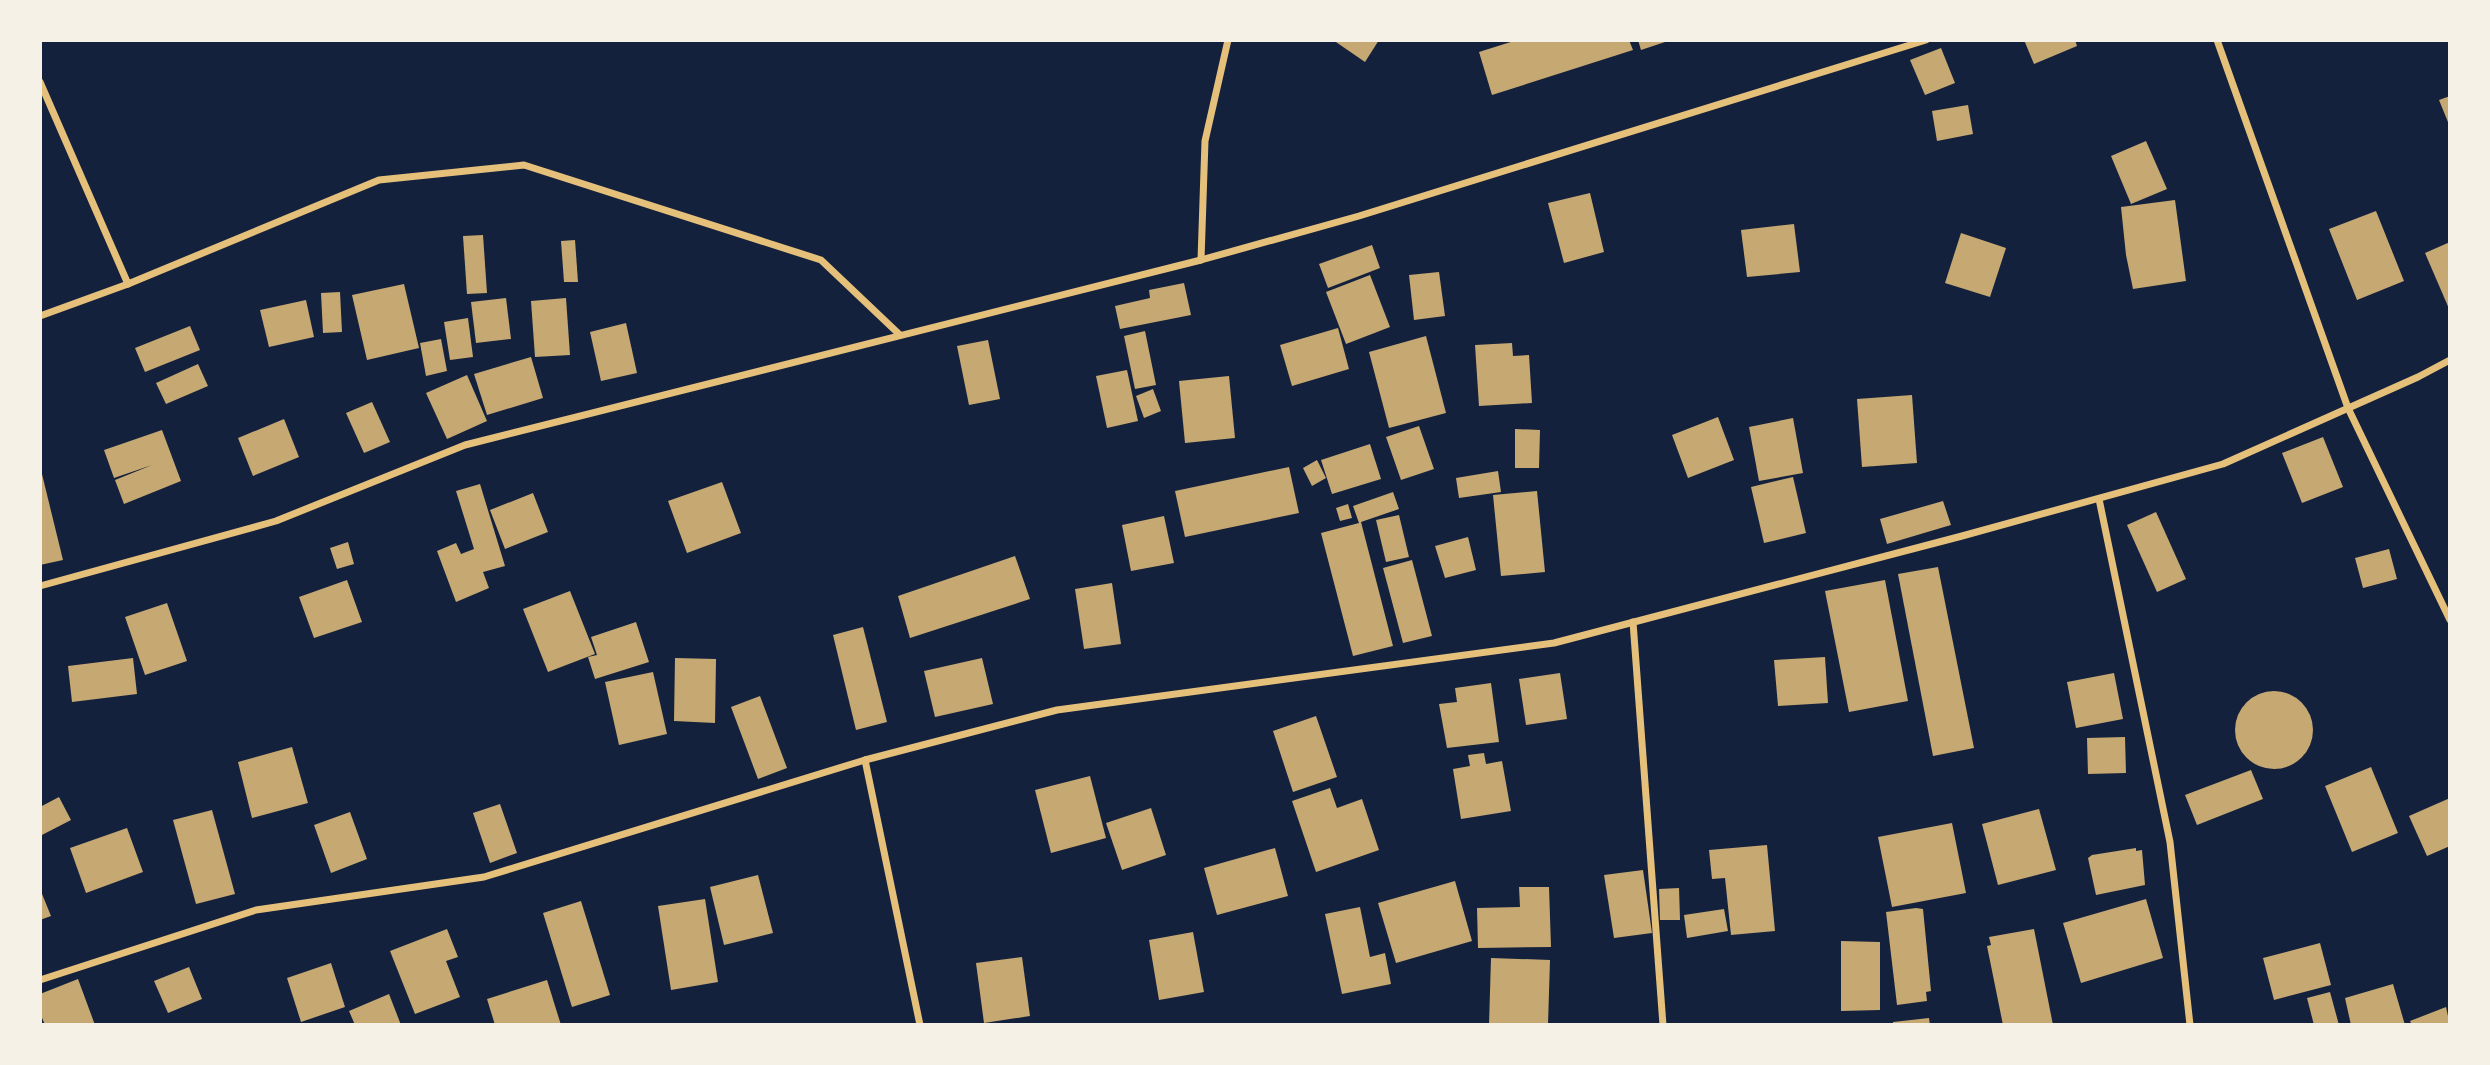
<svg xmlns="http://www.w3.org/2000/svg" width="2490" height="1065" font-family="'DM Sans',sans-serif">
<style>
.building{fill:#c6a872}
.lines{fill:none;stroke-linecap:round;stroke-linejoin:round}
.minor{stroke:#e5c07b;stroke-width:7}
</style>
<rect width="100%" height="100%" fill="#14213d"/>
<!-- building -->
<g class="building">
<polygon points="1333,40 1379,40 1365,62"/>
<polygon points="1517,40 1629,40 1633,50 1492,95 1479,52"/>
<polygon points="1638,40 1668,40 1668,41 1641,50"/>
<polygon points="2024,40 2075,40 2077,46 2034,64"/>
<polygon points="1941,48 1955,83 1925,95 1910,60"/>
<polygon points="2450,96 2450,127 2439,100"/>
<polygon points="1968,105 1973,134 1937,141 1932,111"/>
<polygon points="2146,141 2167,189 2131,204 2111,156"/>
<polygon points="1590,193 1604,252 1564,263 1548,203"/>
<polygon points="2175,200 2186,281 2133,289 2126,255 2121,207"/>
<polygon points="2376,211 2404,281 2357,300 2329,229"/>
<polygon points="1794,224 1800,272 1747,277 1741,230"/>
<polygon points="1961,233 2006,248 1990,297 1945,283"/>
<polygon points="483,235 487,293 467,294 463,236"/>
<polygon points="575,240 578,282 564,282 561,241"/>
<polygon points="2450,242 2450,311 2425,253"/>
<polygon points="1372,245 1380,268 1328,288 1319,264"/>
<polygon points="1439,272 1445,316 1414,320 1409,275"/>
<polygon points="1370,275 1390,327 1346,344 1326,292"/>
<polygon points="1184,283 1191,315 1120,329 1115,306 1150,298 1149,290"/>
<polygon points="404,284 419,348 367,360 352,295"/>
<polygon points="340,292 342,332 323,333 321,293"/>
<polygon points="506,298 511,339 476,343 471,302"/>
<polygon points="566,298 570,355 535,357 531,301"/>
<polygon points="306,300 314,337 269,347 260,310"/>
<polygon points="468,318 473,357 450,360 444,322"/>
<polygon points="626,323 637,373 601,381 590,332"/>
<polygon points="190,326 200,350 145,372 135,348"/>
<polygon points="1338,328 1349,369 1292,386 1280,345"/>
<polygon points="1145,331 1156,385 1135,389 1124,336"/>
<polygon points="1426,336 1446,413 1389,428 1369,352"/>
<polygon points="441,339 447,371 426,376 420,343"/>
<polygon points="988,340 1000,399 969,405 957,346"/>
<polygon points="1512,343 1513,356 1529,355 1532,403 1479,406 1475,345"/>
<polygon points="531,357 543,398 487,415 474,374"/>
<polygon points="198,364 208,386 166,404 156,383"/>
<polygon points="1127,370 1138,421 1107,428 1096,376"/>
<polygon points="467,375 487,421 447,439 426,393"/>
<polygon points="1229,376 1235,438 1185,443 1179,381"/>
<polygon points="1153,389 1161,411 1144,418 1136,396"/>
<polygon points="1912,395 1917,463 1862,467 1857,399"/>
<polygon points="372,402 390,442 364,453 346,413"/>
<polygon points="1718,417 1734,460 1688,478 1672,435"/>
<polygon points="1793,418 1803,473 1759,481 1749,427"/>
<polygon points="284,419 299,457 253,476 238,438"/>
<polygon points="1419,426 1434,469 1401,480 1386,437"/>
<polygon points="1515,429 1540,430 1539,468 1515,468"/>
<polygon points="162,430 181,481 124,504 115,480 152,465 114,478 104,450"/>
<polygon points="2323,437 2343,487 2302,503 2282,453"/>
<polygon points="1370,444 1381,479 1332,494 1321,460"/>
<polygon points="1317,460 1326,478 1312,486 1303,468"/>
<polygon points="40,466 63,560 40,565"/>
<polygon points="1289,467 1299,513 1185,537 1175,491"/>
<polygon points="1498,471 1501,492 1459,498 1456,478"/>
<polygon points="1793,477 1806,533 1764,543 1751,487"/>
<polygon points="722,482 741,533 687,553 668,501"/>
<polygon points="480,484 505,566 483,572 489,588 456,602 437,551 456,543 461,554 474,549 456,491"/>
<polygon points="1537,491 1545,572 1501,576 1493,495"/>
<polygon points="1393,492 1399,509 1361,522 1393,646 1353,656 1321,533 1359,523 1353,506"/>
<polygon points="533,493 548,532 505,549 490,510"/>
<polygon points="1943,501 1951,525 1887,544 1880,519"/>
<polygon points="1348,504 1352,518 1340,521 1336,508"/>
<polygon points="2156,512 2186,579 2157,592 2127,525"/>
<polygon points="1399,515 1409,557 1386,562 1376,520"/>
<polygon points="1164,516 1174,563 1131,571 1122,525"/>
<polygon points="1468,537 1476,570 1445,578 1435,546"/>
<polygon points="348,542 354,564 337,569 330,548"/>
<polygon points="2389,549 2397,579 2363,588 2355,558"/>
<polygon points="1015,556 1030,599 910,638 898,596"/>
<polygon points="1412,560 1432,636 1403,643 1383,568"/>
<polygon points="1938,567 1974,748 1933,756 1898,574"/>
<polygon points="347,580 362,622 314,638 299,597"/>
<polygon points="1885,580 1908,701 1849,712 1825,591"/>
<polygon points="1112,583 1121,644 1084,649 1075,589"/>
<polygon points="570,591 595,654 548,672 523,609"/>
<polygon points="167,603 187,661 145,675 125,617"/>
<polygon points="636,622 649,662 595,679 588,657 597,655 591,637"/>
<polygon points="863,627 887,722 856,730 833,635"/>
<polygon points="1825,657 1828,703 1778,706 1774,660"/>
<polygon points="133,658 137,694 72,702 68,666"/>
<polygon points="675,658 716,659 715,723 674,721"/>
<polygon points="982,658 993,704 935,717 924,671"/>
<polygon points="653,672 667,734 619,745 605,682"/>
<polygon points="1560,673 1567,719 1526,725 1519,679"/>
<polygon points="2114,673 2123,719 2076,728 2067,682"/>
<polygon points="1491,683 1499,742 1447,748 1439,704 1457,702 1455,688"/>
<circle cx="2274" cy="730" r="39"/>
<polygon points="760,696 787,768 758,779 731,707"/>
<polygon points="1316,716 1337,777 1293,792 1273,731"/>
<polygon points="2125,737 2126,773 2088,774 2087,738"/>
<polygon points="292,747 308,803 252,818 238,762"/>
<polygon points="1484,753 1486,764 1502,761 1511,811 1461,819 1453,769 1470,766 1468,755"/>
<polygon points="2371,767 2398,833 2352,852 2325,786"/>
<polygon points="2251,770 2263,799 2197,825 2185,795"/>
<polygon points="1090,776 1106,838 1051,853 1035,790"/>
<polygon points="1330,788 1337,808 1362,799 1379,850 1316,872 1292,801"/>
<polygon points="59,797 71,820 40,836 40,807"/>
<polygon points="2450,798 2450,846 2427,856 2409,816"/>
<polygon points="500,804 517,853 490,863 473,813"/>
<polygon points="1151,808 1166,855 1122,870 1106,823"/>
<polygon points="2039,809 2056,870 1998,885 1982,824"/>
<polygon points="212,810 235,894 196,904 173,820"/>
<polygon points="350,812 367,859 331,873 314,825"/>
<polygon points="1952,823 1966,893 1892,907 1878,837"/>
<polygon points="127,828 143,872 86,893 70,848"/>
<polygon points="1767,845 1775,931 1731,935 1725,878 1712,879 1709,850"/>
<polygon points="1275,848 1288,896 1217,915 1204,868"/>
<polygon points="2136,848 2136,851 2142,850 2145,885 2096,895 2088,858 2092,855"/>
<polygon points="1643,870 1652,933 1614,938 1604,875"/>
<polygon points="758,875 773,933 724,945 710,887"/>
<polygon points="1455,881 1472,941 1396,963 1378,903"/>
<polygon points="1519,887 1549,887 1551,947 1478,948 1477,908 1520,907"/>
<polygon points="1679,888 1680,920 1660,920 1659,889"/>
<polygon points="40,889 51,916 40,920"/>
<polygon points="705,899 718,982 671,990 658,906"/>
<polygon points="2146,899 2163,958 2081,983 2063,923"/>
<polygon points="581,901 610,995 572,1007 543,913"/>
<polygon points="1360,907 1370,957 1385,953 1391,984 1342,994 1325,914"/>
<polygon points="1916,908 1923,909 1931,991 1926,992 1927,1001 1897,1005 1886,912"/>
<polygon points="1724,909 1728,931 1687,938 1684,915"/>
<polygon points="447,929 458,957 446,961 460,997 415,1014 390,951"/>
<polygon points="2034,929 2053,1025 2003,1025 1987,946 1991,945 1989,937"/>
<polygon points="1193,932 1204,992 1159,1000 1149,940"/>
<polygon points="1841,941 1880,942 1880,1010 1841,1011"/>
<polygon points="2320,943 2331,985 2274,1000 2263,958"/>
<polygon points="1022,957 1030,1016 984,1023 976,963"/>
<polygon points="1491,958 1550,960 1548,1025 1489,1025"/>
<polygon points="331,963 345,1007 301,1022 287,978"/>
<polygon points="189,967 202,999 168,1013 154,981"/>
<polygon points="78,979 95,1025 45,1025 40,1013 40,994"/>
<polygon points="547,980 561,1025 495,1025 487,999"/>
<polygon points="2393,984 2405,1025 2351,1025 2345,998"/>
<polygon points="2330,992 2339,1025 2314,1025 2307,998"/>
<polygon points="389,994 401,1025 355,1025 349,1011"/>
<polygon points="2446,1007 2450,1025 2412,1025 2410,1021"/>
<polygon points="1929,1018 1930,1025 1893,1025 1893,1022"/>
</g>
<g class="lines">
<!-- minor -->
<g class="minor">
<polyline points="2217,40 2348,408 2450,620"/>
<polyline points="40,82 128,284"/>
<polyline points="1201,260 1205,141 1228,40"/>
<polyline points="40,316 128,284 379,180 524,165 821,260 900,335"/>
<polyline points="2099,499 2170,842 2190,1025"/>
<polyline points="40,586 276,521 465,445 1201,260 1359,216 1926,40"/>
<polyline points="1633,622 1663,1025"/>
<polyline points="865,760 920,1025"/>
<polyline points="40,980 256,910 484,877 865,760 1057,710 1554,643 1962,536 2223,464 2418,377 2450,360"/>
</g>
</g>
<!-- border -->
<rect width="2490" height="1065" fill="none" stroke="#f6f1e7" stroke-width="84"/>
</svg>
